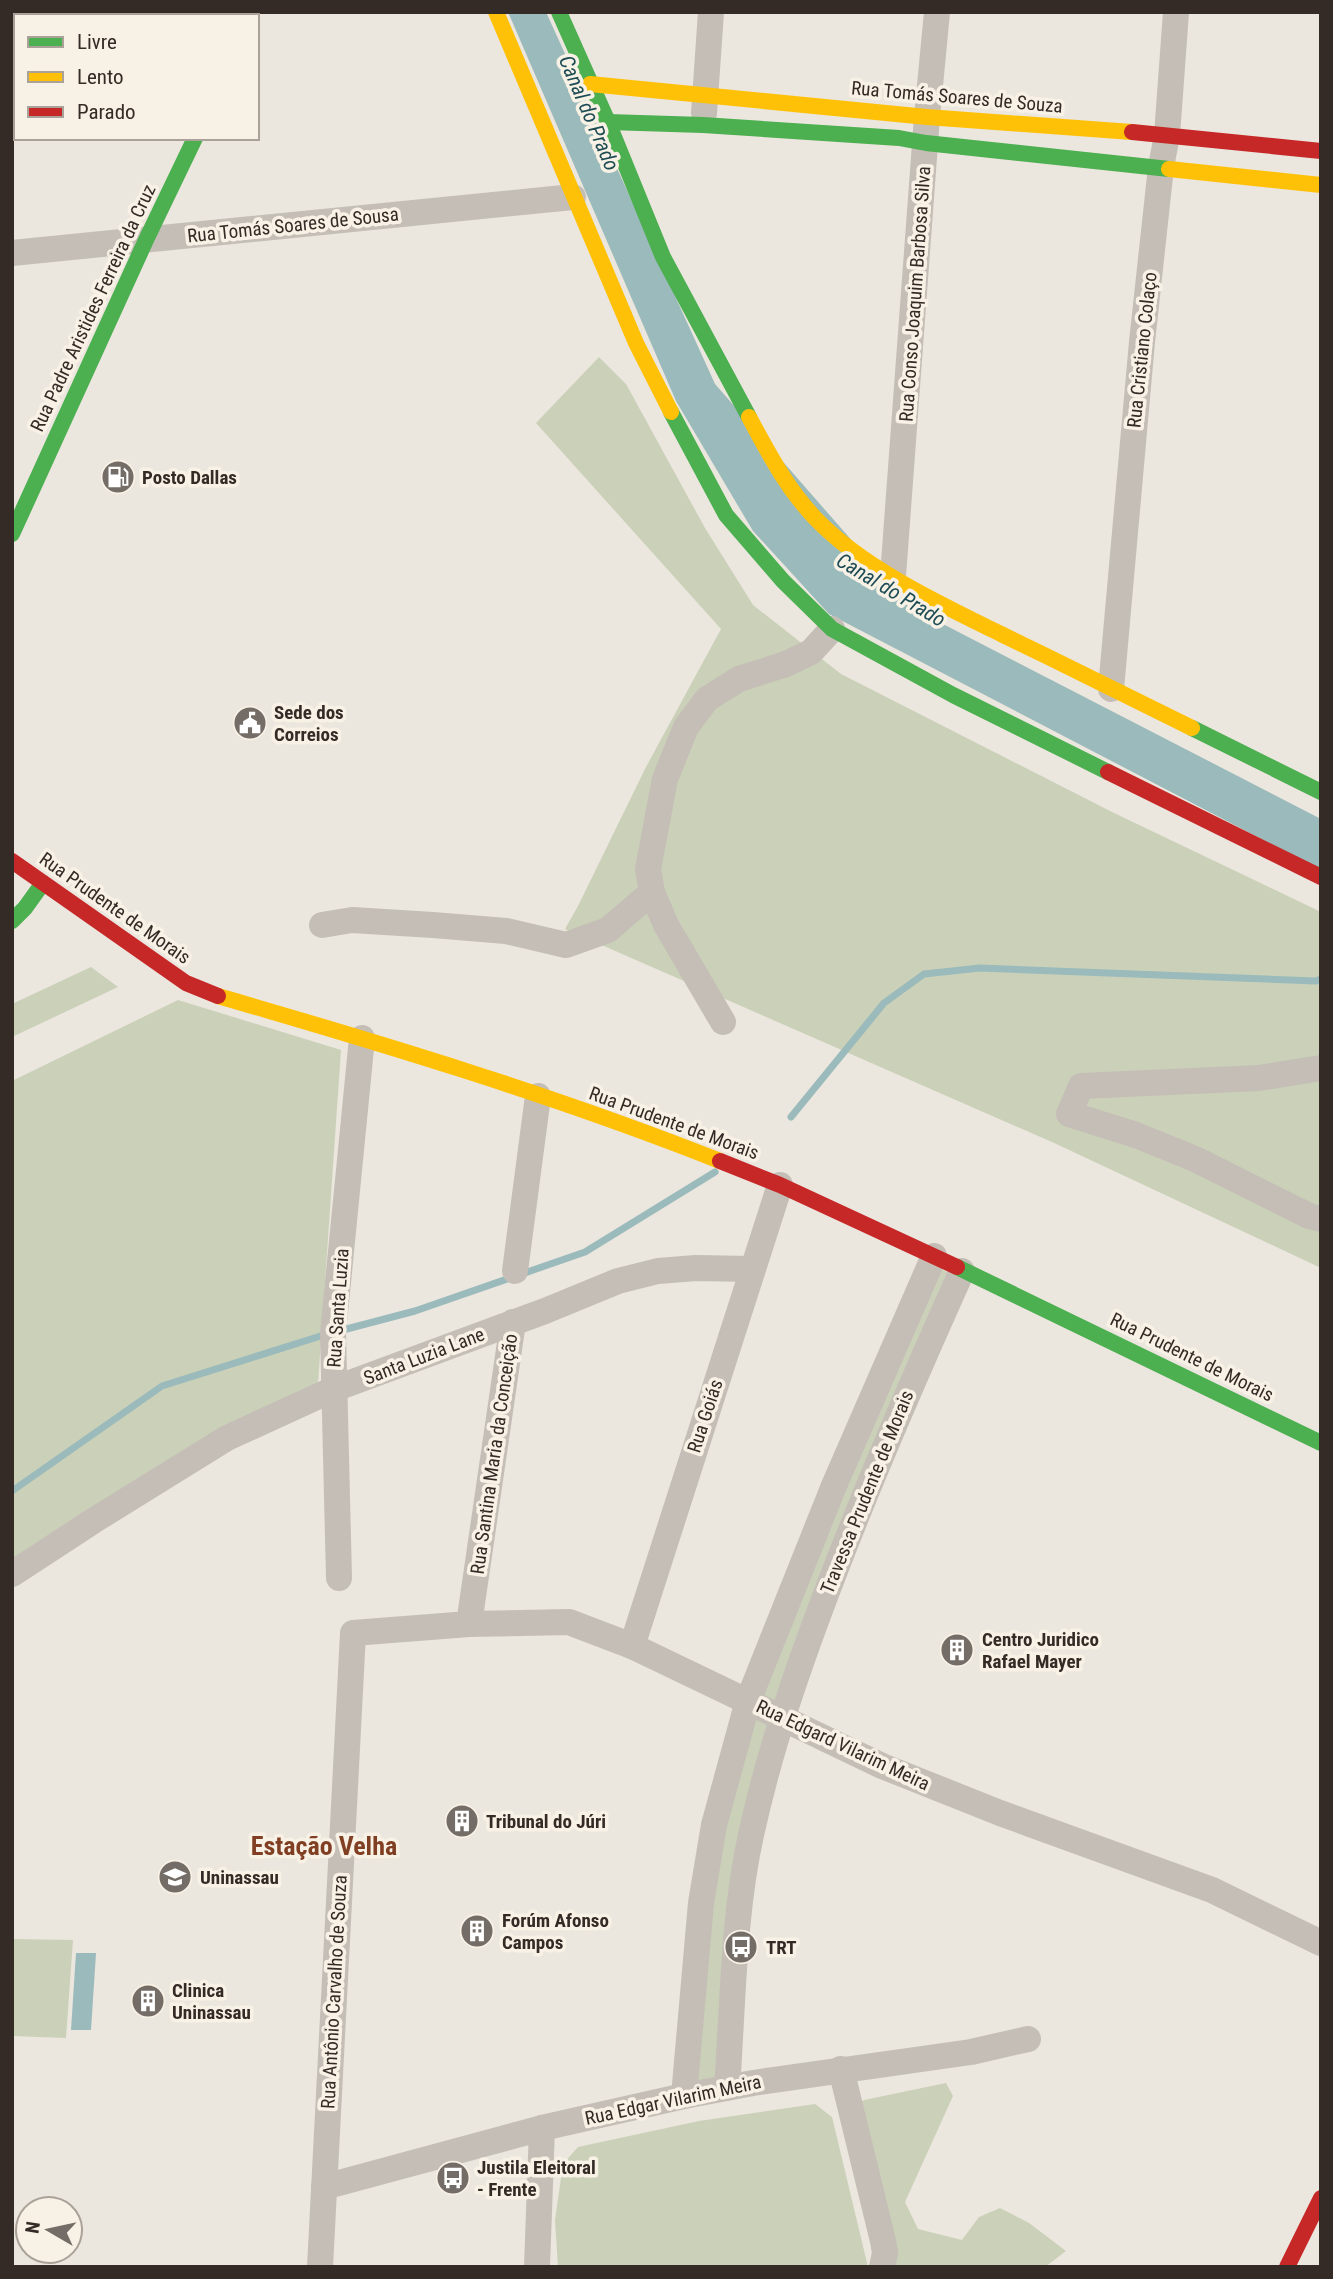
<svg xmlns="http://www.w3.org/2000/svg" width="1333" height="2279" font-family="'Roboto Condensed',sans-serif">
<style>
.green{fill:#cbd1b8}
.water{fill:#9bbabb}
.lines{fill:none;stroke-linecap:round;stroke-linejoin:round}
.stream{stroke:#9bbabb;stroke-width:7}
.street{stroke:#c4beb7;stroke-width:26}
.fast{stroke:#4caf50;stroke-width:16}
.slow{stroke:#ffc107;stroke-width:16}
.jam{stroke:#c62828;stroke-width:16}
.labels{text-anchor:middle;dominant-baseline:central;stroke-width:7;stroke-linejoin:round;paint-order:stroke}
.street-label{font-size:19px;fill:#342b26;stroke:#f8f1e5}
.poi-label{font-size:19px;font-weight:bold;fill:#342b26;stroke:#f8f1e5;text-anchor:start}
.water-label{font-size:21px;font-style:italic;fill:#1d4c54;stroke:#f8f1e5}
.district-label{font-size:26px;font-weight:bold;fill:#803f22;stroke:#f8f1e5}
</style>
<rect width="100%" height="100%" fill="#ebe6de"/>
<!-- green -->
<g class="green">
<polygon points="599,357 626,384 705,528 753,605 841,674 1112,812 1321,912 1321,1268 1052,1142 565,929 578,906 646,767 721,629 536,423"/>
<polygon points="91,967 118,987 12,1037 12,1004"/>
<polygon points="178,1000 341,1050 318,1384 12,1578 12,1081"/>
<polygon points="935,1266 953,1275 776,1709 760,1699"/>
<polygon points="753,1708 774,1720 722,2082 691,2089 710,1888"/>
<polygon points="12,1939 73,1940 66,2038 12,2036"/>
<polygon points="946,2083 953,2096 905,2202 918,2229 962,2240 979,2217 1000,2208 1029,2223 1066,2251 1045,2267 888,2267 856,2105 864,2100"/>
<polygon points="815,2104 832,2117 868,2267 558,2267 555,2220 563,2164 578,2147 699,2121"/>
</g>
<!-- water -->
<g class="water">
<polygon points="508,12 546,12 715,384 910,607 1321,819 1321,870 829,614 753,531 676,401"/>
<polygon points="76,1953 96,1953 91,2030 71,2030"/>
</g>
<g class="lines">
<!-- stream -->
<g class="stream">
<polyline points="791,1117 884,1003 924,974 980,968 1316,981 1321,979"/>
<polyline points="339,1331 415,1311 585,1252 715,1172"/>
<polyline points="12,1491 162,1386 327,1334"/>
</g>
<!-- street -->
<g class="street">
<polyline points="704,113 711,12"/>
<polyline points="12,253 573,197"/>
<polyline points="893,576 927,117 937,12"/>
<polyline points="1111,689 1142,342 1161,167 1167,135 1176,12"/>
<polyline points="322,925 352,920 433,925 506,931 566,945 608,930 652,892"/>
<polyline points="723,1022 666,925 652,892 648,869 665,779 686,727 707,699 739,679 786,664 811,652 832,629"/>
<polyline points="1321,1068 1259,1078 1081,1086 1069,1114 1136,1135 1195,1159 1309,1216 1321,1219"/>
<polyline points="515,1271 538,1096"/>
<polyline points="12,1574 93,1521 227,1438 334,1389 545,1311 618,1281 658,1271 696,1268 752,1269"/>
<polyline points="339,1578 333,1333 362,1038"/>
<polyline points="469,1624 513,1322"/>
<polyline points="632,1646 780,1185"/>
<polyline points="841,2069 883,2241 885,2253 882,2267"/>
<path d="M 727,2088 C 733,2005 733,1916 751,1835 C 771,1743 802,1656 836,1568 C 875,1467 918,1369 962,1271"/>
<polyline points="684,2096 701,1903 714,1825 748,1701 833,1488 934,1256"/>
<polyline points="324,2187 542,2128 684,2096 753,2083 971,2052 1028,2039"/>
<polyline points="320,2267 353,1633 469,1624 569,1622 632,1646 882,1766 1000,1813 1212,1890 1321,1943"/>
<polyline points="537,2267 542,2128"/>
</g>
<!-- fast -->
<g class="fast">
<polyline points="559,12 608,122 663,257 749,417"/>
<polyline points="608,122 703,125 899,138 926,143 1169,169"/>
<polyline points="671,412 726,515 783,581 832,629 953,695 1108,772"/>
<polyline points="12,534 146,240 195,138"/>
<polyline points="1192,728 1321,792"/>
<polyline points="12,921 25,908 43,883"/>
<polyline points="957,1267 1321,1443"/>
</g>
<!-- slow -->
<g class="slow">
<polyline points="496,12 636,343 671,412"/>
<polyline points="590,84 927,117 1132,132"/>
<polyline points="1169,169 1321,185"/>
<path d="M 749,417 C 769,454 787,489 816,519 C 863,568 940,604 1001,634 C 1065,665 1129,697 1192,728"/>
<path d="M 218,996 C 387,1045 556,1096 720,1161"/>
</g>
<!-- jam -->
<g class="jam">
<polyline points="249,16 251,12"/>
<polyline points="1132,132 1321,151"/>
<polyline points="1108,772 1321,877"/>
<polyline points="12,861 186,983 218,996"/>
<polyline points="720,1161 780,1185 957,1267"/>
<polyline points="1287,2267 1321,2198"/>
</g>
</g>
<!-- icons -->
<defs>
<symbol id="fuel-disc" viewBox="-11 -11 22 22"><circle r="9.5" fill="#746c66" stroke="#f8f1e5"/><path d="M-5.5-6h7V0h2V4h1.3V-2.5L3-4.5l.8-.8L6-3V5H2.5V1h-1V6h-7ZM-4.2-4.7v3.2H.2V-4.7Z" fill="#fff"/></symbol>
<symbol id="civic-disc" viewBox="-11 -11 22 22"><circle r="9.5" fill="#746c66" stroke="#f8f1e5"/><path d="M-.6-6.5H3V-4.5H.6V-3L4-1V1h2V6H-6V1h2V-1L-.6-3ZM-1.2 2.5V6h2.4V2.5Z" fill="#fff"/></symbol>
<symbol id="building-disc" viewBox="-11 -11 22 22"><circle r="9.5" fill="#746c66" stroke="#f8f1e5"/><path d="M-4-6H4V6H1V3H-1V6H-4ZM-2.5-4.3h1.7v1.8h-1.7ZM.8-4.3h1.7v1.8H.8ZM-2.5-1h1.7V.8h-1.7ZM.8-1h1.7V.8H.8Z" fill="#fff"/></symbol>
<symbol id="university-disc" viewBox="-11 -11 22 22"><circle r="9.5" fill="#746c66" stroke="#f8f1e5"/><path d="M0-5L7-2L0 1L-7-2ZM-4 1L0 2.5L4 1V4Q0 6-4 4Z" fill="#fff"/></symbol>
<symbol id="bus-disc" viewBox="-11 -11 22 22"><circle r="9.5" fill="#746c66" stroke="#f8f1e5"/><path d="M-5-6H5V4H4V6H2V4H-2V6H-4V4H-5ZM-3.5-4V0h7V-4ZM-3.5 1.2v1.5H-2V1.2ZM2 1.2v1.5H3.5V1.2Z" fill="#fff"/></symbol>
</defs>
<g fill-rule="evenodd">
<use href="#fuel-disc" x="99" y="458" width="38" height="38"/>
<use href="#civic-disc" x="231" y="704" width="38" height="38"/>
<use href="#building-disc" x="938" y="1631" width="38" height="38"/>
<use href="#building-disc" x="443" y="1802" width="38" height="38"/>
<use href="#university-disc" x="156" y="1858" width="38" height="38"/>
<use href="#building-disc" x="458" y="1912" width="38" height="38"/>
<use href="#bus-disc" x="722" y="1928" width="38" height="38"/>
<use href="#building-disc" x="129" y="1982" width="38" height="38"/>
<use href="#bus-disc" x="434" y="2159" width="38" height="38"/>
</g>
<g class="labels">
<!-- street labels -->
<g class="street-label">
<text transform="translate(957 97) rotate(5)">Rua Tomás Soares de Souza</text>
<text transform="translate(293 225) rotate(-6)">Rua Tomás Soares de Sousa</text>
<text transform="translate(915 294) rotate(-86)">Rua Conso Joaquim Barbosa Silva</text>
<text transform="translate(93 308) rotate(-65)">Rua Padre Aristides Ferreira da Cruz</text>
<text transform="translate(1142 350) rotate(-84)">Rua Cristiano Colaço</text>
<text transform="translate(115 908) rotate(35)">Rua Prudente de Morais</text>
<text transform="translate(674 1123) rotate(20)">Rua Prudente de Morais</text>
<text transform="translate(338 1308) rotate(-86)">Rua Santa Luzia</text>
<text transform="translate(424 1356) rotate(-21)">Santa Luzia Lane</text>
<text transform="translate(1192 1357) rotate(26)">Rua Prudente de Morais</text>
<text transform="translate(705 1416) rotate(-72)">Rua Goiás</text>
<text transform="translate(494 1454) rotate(-82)">Rua Santina Maria da Conceição</text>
<text transform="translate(867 1492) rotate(-68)">Travessa Prudente de Morais</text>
<text transform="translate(843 1745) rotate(25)">Rua Edgard Vilarim Meira</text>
<text transform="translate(334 1992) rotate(-87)">Rua Antônio Carvalho de Souza</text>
<text transform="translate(673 2100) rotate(-12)">Rua Edgar Vilarim Meira</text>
</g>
<!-- poi labels -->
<g class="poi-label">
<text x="142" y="477">Posto Dallas</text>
<text x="274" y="712">Sede dos<tspan x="274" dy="22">Correios</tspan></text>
<text x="982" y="1639">Centro Juridico<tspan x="982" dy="22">Rafael Mayer</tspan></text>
<text x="486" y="1821">Tribunal do Júri</text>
<text x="200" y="1877">Uninassau</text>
<text x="502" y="1920">Forúm Afonso<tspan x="502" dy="22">Campos</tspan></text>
<text x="766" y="1947">TRT</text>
<text x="172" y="1990">Clinica<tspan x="172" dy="22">Uninassau</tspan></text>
<text x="477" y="2167">Justila Eleitoral<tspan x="477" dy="22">- Frente</tspan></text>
</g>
<!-- water labels -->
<g class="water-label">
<text transform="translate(589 113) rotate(67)">Canal do Prado</text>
<text transform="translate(891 590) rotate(31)">Canal do Prado</text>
</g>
<!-- district labels -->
<g class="district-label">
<text x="324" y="1846">Estação Velha</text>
</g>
</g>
<!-- border -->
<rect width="1333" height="2279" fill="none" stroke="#342b26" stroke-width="28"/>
<!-- legend -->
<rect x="14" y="14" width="245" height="126" fill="#f8f1e5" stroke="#aaa299" stroke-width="2"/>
<rect x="28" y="37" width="35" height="10" fill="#4caf50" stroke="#aaa299" stroke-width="2"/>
<text x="77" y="49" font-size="21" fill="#342b26">Livre</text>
<rect x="28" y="72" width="35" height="10" fill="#ffc107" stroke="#aaa299" stroke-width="2"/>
<text x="77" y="84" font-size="21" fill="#342b26">Lento</text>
<rect x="28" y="107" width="35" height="10" fill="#c62828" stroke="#aaa299" stroke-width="2"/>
<text x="77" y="119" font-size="21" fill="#342b26">Parado</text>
<!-- north arrow -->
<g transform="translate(49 2230) rotate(279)"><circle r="33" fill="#f8f1e5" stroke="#aaa299" stroke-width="2"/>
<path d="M0-5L12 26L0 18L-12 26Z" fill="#746c66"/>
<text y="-10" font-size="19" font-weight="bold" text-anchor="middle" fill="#342b26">N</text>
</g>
</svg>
